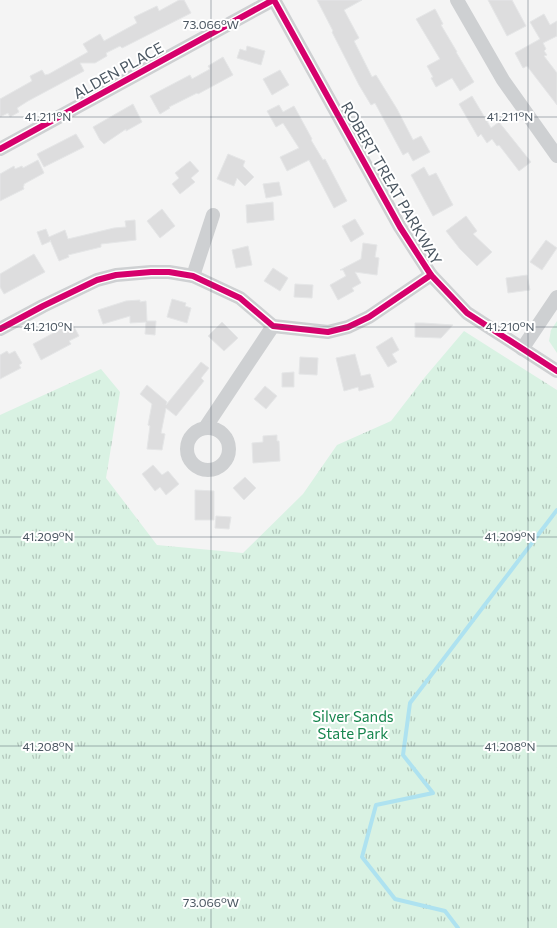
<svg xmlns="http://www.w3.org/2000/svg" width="557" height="928" font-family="Commissioner,sans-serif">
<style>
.park{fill:url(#park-tufts)}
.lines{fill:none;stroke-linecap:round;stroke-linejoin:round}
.stream{stroke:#aee2f0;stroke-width:4}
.building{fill:#ddddde;stroke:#e5e6e7}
.minor{stroke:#ced0d2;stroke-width:14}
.cycleway-casing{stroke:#fff;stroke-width:9}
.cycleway{stroke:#d6006c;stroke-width:6}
.ticks{fill:none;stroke:#4a5661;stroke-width:1;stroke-opacity:0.45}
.labels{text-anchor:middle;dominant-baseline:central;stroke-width:4;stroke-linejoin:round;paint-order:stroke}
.street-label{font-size:15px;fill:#4a5661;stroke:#fff}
.park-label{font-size:15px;fill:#17864f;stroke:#fff}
.ticks-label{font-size:12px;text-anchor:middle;fill:#4a5661;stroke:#fff;stroke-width:4;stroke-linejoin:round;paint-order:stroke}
</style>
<defs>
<pattern id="park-tufts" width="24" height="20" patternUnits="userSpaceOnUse" patternTransform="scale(1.25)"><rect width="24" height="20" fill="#d9f2e3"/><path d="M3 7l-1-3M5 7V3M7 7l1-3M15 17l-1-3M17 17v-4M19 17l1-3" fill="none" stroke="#b2c7bb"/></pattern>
</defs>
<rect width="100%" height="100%" fill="#f4f4f4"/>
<!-- park -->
<g class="park">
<polygon points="557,321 557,353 549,341 551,330"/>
<polygon points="464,331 557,390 557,928 0,928 0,415 101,369 120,392 106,478 157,545 243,553 303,494 337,445 391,421 425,377"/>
</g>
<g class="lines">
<!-- stream -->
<polyline class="stream" points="458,928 445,911 395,899 362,857 376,805 433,793 403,755 410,703 557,510"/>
</g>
<!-- building -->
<g class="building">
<polygon points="179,0 184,0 191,13 122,48 120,46 106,53 107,56 95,63 80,63 84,71 28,101 17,108 19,112 10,117 8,113 0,117 0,99 32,81 30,76 42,70 45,75 49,74 88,52 83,44 100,34 104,41 137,23 134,17 157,6 159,11"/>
<polygon points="317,0 362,0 344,10 359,38 354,41 372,77 376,75 397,109 413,140 421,136 430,152 413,161 408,152 403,155 375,103 371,105 359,85 332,32 333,31"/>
<polygon points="488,0 512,0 526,26 507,36"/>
<polygon points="435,9 443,24 441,25 457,52 456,52 474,82 460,91 452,78 436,87 431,78 433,77 427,66 440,59 416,19"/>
<polygon points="544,14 550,25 557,21 557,36 543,43 546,49 544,51 547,55 544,56 557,73 557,105 527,66 523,68 515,53 540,39 530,22"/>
<polygon points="247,46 265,51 261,65 237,58 240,49 246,51"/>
<polygon points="223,57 233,75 198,94 197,93 169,107 170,108 160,114 150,96 190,75 192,79 210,69 208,66"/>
<polygon points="280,70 289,85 272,95 263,79"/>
<polygon points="472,96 491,128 499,122 531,162 519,171 499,145 497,146 492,139 487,143 481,134 478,137 459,104"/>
<polygon points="133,104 142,122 126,131 126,129 104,144 100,140 93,127"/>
<polygon points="279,105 283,112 294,106 312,139 311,140 323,160 325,159 347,201 334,208 309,160 287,171 280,157 299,148 283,123 276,127 267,111"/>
<polygon points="76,134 84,147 44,167 37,154"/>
<polygon points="228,154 245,161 243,166 254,177 245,186 237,178 234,186 217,179"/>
<polygon points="38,160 44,173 24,184 24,186 23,186 24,189 0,201 0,174 14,166 15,169 22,166 23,168"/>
<polygon points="190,161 199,171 191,178 195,182 180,194 172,184 179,178 175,173"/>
<polygon points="424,167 429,176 436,173 453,205 433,216 411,175"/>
<polygon points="279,182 282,195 266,198 263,184"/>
<polygon points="273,202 274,220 247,223 246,205"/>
<polygon points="162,209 175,226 160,238 147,221"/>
<polygon points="466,216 477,231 473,234 492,252 477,266 460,249 446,231"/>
<polygon points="355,219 364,234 351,242 342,226"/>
<polygon points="135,220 136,240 101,244 101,247 68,255 69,257 59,261 50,240 51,241 42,245 37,232 46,229 49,237 65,230 68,239 114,228 126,227 125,221"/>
<polygon points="546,240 557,248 542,270 530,262"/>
<polygon points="363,243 377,245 375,257 379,258 377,275 355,272 361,283 352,288 354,291 338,300 330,285 346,276 343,270 340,270 361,259"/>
<polygon points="248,246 252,265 236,268 232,250"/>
<polygon points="34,254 45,272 4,294 0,287 0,274"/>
<polygon points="273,268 288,278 280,291 264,281"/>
<polygon points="527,275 530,290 508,293 506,278"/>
<polygon points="295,284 313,285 312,298 294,297"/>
<polygon points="172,299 186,303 185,306 191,308 187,323 167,317"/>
<polygon points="140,300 140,302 146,301 147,321 156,321 155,335 145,334 146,322 130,323 130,316 103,324 98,310 126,301"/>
<polygon points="222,322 238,338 224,351 208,336"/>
<polygon points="72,323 79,336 69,341 71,344 41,360 33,344"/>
<polygon points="415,323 423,323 453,325 441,338 415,337"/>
<polygon points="392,337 399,350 392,354 397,362 388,367 376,347"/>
<polygon points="7,351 9,354 15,351 22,363 19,365 21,368 0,379 0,355"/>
<polygon points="355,354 361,376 370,374 374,387 359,391 358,387 344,391 336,358"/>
<polygon points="300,357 318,358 317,375 299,374"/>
<polygon points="201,362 209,368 201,378 204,381 176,416 166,408 161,433 165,434 162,450 147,449 150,426 148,425 152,404 140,394 147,385 167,402 166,405"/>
<polygon points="294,372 294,387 282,387 282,373"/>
<polygon points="265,386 277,396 266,409 254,399"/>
<polygon points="277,435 277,441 279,441 280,461 253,463 252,443 263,442 263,436"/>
<polygon points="153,465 162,475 168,471 179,484 166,495 160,487 155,491 142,474"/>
<polygon points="245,477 256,488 244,500 233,488"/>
<polygon points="195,490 214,491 214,520 195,520"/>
<polygon points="216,516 231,517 229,529 215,528"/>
</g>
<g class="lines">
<!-- minor -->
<g class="minor">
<polyline points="274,0 400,227 431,275 467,313 557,371"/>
<polyline points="457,0 503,80 557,156"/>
<polyline points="0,149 273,0"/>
<polyline points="193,276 213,215"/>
<polyline points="0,329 43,306 97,280 116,275 151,272 169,272 193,276 240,298 273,326 328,332 348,327 369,317 431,275"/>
<polyline points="522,349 557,297"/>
<polyline points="205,428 273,326"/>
<circle cx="208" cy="449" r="21"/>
</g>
<defs>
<g id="cycleway">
<polyline points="274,0 400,227 431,275 467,313 557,371"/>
<polyline points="0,149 273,0"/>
<polyline points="0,329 43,306 97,280 116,275 151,272 169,272 193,276 240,298 273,326 328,332 348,327 369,317 431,275"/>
</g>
</defs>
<!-- cycleway casing -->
<use href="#cycleway" class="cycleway-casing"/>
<!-- cycleway -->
<use href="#cycleway" class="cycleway"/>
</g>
<!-- ticks -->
<path class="ticks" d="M 211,0 L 211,928M 528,0 L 528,928M 0,117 L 557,117M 0,327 L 557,327M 0,537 L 557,537M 0,746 L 557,746"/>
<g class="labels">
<!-- street labels -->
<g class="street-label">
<text transform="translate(118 70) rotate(-29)">ALDEN PLACE</text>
<text transform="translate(392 183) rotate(60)">ROBERT TREAT PARKWAY</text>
</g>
<!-- park labels -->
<g class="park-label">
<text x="353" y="716">Silver Sands<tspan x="353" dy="17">State Park</tspan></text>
</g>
</g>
<g class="ticks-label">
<text x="211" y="29">73.066°W</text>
<text x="48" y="121">41.211°N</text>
<text x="510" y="121">41.211°N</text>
<text x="48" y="331">41.210°N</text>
<text x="510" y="331">41.210°N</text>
<text x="48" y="541">41.209°N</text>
<text x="510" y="541">41.209°N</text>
<text x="48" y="751">41.208°N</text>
<text x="510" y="751">41.208°N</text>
<text x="211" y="907">73.066°W</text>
</g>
</svg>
